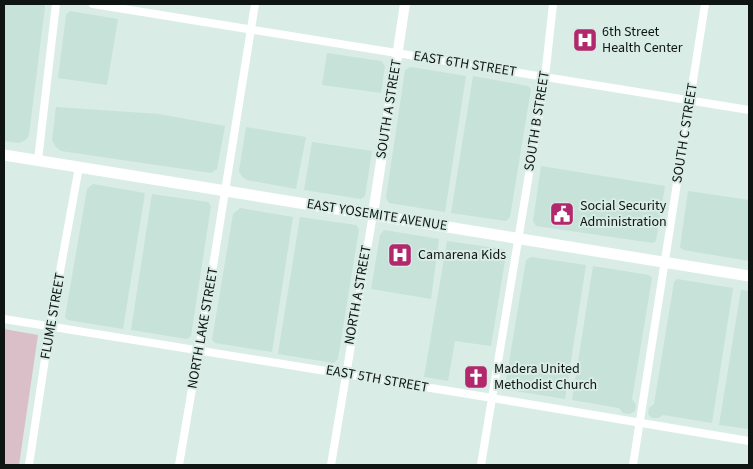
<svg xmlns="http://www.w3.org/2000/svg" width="753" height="469" font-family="'Source Sans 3',sans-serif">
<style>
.built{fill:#c6e2d9}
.green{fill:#dbbfc8}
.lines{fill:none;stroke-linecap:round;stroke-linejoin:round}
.street{stroke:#fff;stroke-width:8}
.secondary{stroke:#fff;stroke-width:10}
.primary{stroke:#fff;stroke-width:11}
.labels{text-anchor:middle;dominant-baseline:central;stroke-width:4;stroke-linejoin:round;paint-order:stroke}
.poi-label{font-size:14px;fill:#0f1513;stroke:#d9ece6;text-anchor:start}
.street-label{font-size:14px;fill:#0f1513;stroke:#d9ece6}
</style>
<rect width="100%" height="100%" fill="#d9ece6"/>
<!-- built -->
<g class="built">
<polygon points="4,4 44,4 45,7 29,135 26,140 19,143 4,141"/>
<polygon points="70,11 118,19 107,85 58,78 66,15"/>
<polygon points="327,53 381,61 385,66 381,93 322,85"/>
<polygon points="411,67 466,76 445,212 389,203 386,198 405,70"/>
<polygon points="473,76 528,86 531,89 510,217 506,221 451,213"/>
<polygon points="56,107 159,114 225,126 217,169 211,173 61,151 55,146 52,140"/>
<polygon points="246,127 306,137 296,189 247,180 242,177 239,171"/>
<polygon points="312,142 372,151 365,196 361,199 304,190"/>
<polygon points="541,166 665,186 656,241 653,243 536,226 533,221"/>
<polygon points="93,184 145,193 123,329 68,320 65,317 87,189"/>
<polygon points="688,191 749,200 749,261 683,250 680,247"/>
<polygon points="152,194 208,202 211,206 191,336 187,339 131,330"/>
<polygon points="240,208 293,217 272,352 215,343 212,340 233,214"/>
<polygon points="300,217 356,225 359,229 338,359 334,363 278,354"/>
<polygon points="384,230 439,239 431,299 371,289 380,235"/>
<polygon points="447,241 503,249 506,254 491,346 455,341 448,381 424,377"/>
<polygon points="531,257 586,265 565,399 509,390 505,386 526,260"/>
<polygon points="593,266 649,275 652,278 632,399 636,405 635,411 630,414 623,413 619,408 572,400"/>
<polygon points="677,279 733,288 712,423 663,415 658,418 652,418 648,414 649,408 654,404 674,282"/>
<polygon points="741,290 749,291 749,429 719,425"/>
</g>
<!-- green -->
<polygon class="green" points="4,329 38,335 19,465 4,465"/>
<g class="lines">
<!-- street -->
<g class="street">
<polyline points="93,4 749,110"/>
<polyline points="38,160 56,4"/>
<path d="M 4,319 C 252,358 501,399 749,441"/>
<polyline points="29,465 50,326 79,167"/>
<polyline points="179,465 214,260 255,4"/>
<polyline points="331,465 373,214"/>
<polyline points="481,465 545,77 553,4"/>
<polyline points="633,465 705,4"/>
</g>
<!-- secondary -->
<polyline class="secondary" points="373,214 405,4"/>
<!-- primary -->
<polyline class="primary" points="4,155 749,276"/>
</g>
<!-- icons -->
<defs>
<symbol id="hospital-square" viewBox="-11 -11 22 22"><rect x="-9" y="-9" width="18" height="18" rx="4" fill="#b1296c" stroke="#d9ece6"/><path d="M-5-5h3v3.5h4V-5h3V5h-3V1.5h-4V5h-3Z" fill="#fff"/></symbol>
<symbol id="civic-square" viewBox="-11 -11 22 22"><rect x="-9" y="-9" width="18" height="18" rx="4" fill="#b1296c" stroke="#d9ece6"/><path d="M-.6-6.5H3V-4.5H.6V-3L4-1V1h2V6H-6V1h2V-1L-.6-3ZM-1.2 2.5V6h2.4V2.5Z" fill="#fff"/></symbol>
<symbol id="church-square" viewBox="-11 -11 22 22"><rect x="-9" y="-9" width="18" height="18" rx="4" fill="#b1296c" stroke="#d9ece6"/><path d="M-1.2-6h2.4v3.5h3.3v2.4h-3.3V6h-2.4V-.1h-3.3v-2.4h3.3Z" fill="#fff"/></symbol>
</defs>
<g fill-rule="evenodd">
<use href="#hospital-square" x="571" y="26" width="28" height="28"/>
<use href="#civic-square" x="548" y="200" width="28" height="28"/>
<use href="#hospital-square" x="386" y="241" width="28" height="28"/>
<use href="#church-square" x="462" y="363" width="28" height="28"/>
</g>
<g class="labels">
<!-- poi labels -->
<g class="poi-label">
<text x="602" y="32">6th Street<tspan x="602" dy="16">Health Center</tspan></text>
<text x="580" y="206">Social Security<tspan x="580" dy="16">Administration</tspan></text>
<text x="418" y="255">Camarena Kids</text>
<text x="494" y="369">Madera United<tspan x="494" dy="16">Methodist Church</tspan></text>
</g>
<!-- street labels -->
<g class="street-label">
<text transform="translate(465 64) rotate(9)">EAST 6TH STREET</text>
<text transform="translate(389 109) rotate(-81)">SOUTH A STREET</text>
<text transform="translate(537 121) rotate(-81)">SOUTH B STREET</text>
<text transform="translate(685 133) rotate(-81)">SOUTH C STREET</text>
<text transform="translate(377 215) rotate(9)">EAST YOSEMITE AVENUE</text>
<text transform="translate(358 295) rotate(-80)">NORTH A STREET</text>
<text transform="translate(53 316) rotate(-80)">FLUME STREET</text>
<text transform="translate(203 328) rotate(-80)">NORTH LAKE STREET</text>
<text transform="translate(377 379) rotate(10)">EAST 5TH STREET</text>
</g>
</g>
<!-- border -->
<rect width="753" height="469" fill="none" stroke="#0f1513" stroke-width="10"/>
</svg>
